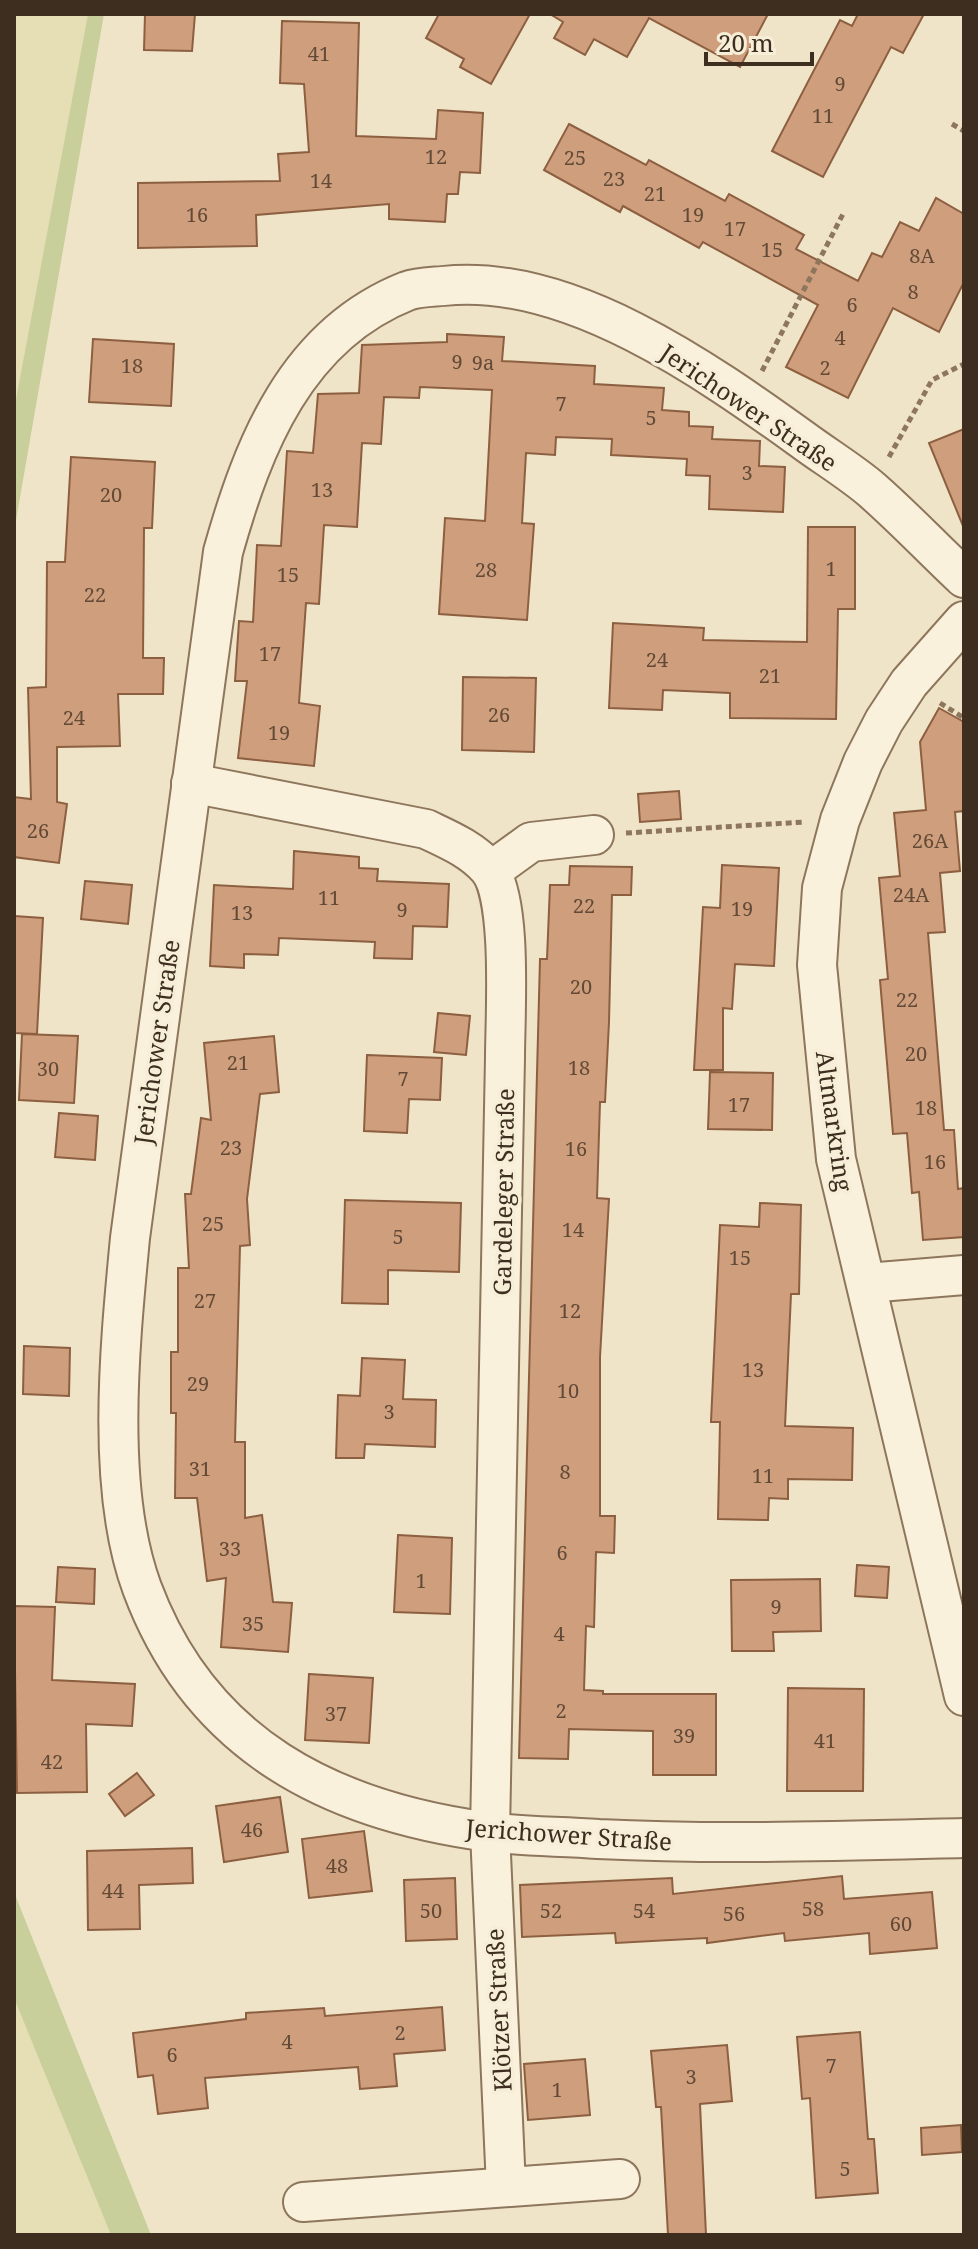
<svg xmlns="http://www.w3.org/2000/svg" width="978" height="2249" font-family="'Noto Serif',serif">
<style>
.farmland{fill:#e6deb5}
.green{fill:#c9cf9b}
.building{fill:#cf9f7d;stroke:#8d5f41;stroke-width:2}
.lines{fill:none;stroke-linecap:round;stroke-linejoin:round}
.minor-casing{stroke:#8d765c;stroke-width:42}
.path{stroke:#8d765c;stroke-width:5;stroke-dasharray:6 4;stroke-linecap:butt}
.minor{stroke:#faf1dc;stroke-width:38}
.labels{text-anchor:middle;dominant-baseline:central;stroke-width:7;stroke-linejoin:round;paint-order:stroke}
.number-label{font-size:20px;fill:#624a37}
.street-label{font-size:24px;fill:#3d2e20;stroke:#f7eed8}
</style>
<rect width="100%" height="100%" fill="#f0e4c8"/>
<!-- farmland -->
<g class="farmland">
<polygon points="14,14 88,14 14,410"/>
<polygon points="14,1998 111,2235 14,2235"/>
</g>
<!-- green -->
<g class="green">
<polygon points="88,14 104,14 14,532 14,410"/>
<polygon points="14,1892 151,2235 111,2235 14,1998"/>
</g>
<!-- building -->
<g class="building">
<polygon points="145,14 195,14 192,51 144,50"/>
<polygon points="439,14 530,14 491,84 460,67 464,59 426,38"/>
<polygon points="550,14 768,14 740,67 649,18 627,57 594,39 585,55 554,38 563,22"/>
<polygon points="858,14 924,14 903,53 891,47 823,177 772,151 840,20 852,26"/>
<polygon points="282,21 359,23 356,136 436,139 438,110 483,113 480,173 460,172 458,194 447,194 445,222 389,219 389,204 256,215 257,246 138,248 138,183 280,181 278,154 309,152 304,84 280,83"/>
<polygon points="569,124 646,165 649,160 725,201 729,194 804,235 796,249 858,281 872,253 882,257 900,222 919,231 936,198 964,214 964,282 939,332 893,308 848,398 786,367 818,305 703,242 699,248 623,206 620,212 544,170"/>
<polygon points="447,334 504,337 502,361 595,366 594,384 664,388 662,410 689,412 689,426 713,427 712,439 760,441 759,466 785,467 783,512 709,509 710,476 686,475 687,459 611,455 612,439 556,437 555,455 526,453 522,523 534,524 527,620 439,614 445,518 485,521 492,390 420,387 419,398 384,397 381,444 362,443 357,527 324,525 319,604 306,603 299,703 320,706 314,766 238,758 247,681 235,681 239,621 253,622 257,545 281,546 287,451 313,453 318,394 359,393 362,345 447,342"/>
<polygon points="93,339 174,344 171,406 89,402"/>
<polygon points="964,429 964,525 963,526 929,443"/>
<polygon points="71,457 155,462 152,528 144,528 143,658 164,658 163,694 118,694 120,746 57,747 57,802 67,804 59,863 14,857 14,797 31,799 28,688 46,687 47,562 65,562"/>
<polygon points="808,527 855,527 855,609 838,609 836,719 730,718 730,693 663,690 662,710 609,708 613,623 704,628 703,640 807,642"/>
<polygon points="463,677 536,678 534,752 462,750"/>
<polygon points="939,708 964,722 964,811 955,812 960,871 940,873 945,932 928,933 944,1130 954,1130 958,1189 964,1188 964,1237 923,1240 919,1192 912,1193 907,1133 893,1134 880,980 888,979 879,878 900,876 894,813 926,810 920,742"/>
<polygon points="679,791 681,819 640,822 638,794"/>
<polygon points="294,851 359,857 359,868 378,869 377,881 449,884 447,927 413,926 412,959 374,958 375,942 279,938 278,955 244,954 244,968 210,966 214,885 293,889"/>
<polygon points="722,865 779,868 774,966 735,964 732,1009 723,1008 723,1070 694,1070 703,907 720,908"/>
<polygon points="570,866 632,867 631,895 612,895 609,1022 605,1102 600,1102 597,1198 609,1199 600,1357 600,1516 615,1516 614,1553 596,1552 594,1627 586,1626 584,1690 603,1691 603,1694 716,1694 716,1775 653,1775 653,1731 569,1729 568,1759 519,1758 540,959 547,959 550,885 569,885"/>
<polygon points="85,881 132,885 128,924 81,919"/>
<polygon points="14,916 43,918 37,1034 14,1033"/>
<polygon points="438,1013 470,1016 466,1055 434,1052"/>
<polygon points="22,1034 78,1036 74,1103 19,1100"/>
<polygon points="274,1036 279,1092 260,1094 247,1199 250,1245 240,1246 235,1442 245,1442 245,1518 262,1515 273,1602 292,1603 288,1652 221,1647 226,1578 207,1581 197,1498 175,1498 176,1413 171,1413 171,1352 178,1352 178,1268 189,1268 185,1194 191,1194 201,1118 211,1120 204,1043"/>
<polygon points="367,1055 442,1058 440,1100 409,1099 407,1133 364,1131"/>
<polygon points="710,1072 773,1073 772,1130 708,1129"/>
<polygon points="59,1113 98,1116 95,1160 55,1157"/>
<polygon points="345,1200 461,1203 459,1272 388,1270 388,1304 342,1303"/>
<polygon points="760,1203 801,1205 799,1294 791,1294 785,1426 853,1428 852,1480 788,1479 788,1499 769,1498 768,1520 718,1519 720,1422 711,1422 720,1225 759,1227"/>
<polygon points="24,1346 70,1348 69,1396 23,1394"/>
<polygon points="362,1358 405,1360 403,1399 436,1400 435,1447 365,1444 364,1458 336,1458 338,1395 360,1396"/>
<polygon points="398,1535 452,1538 450,1614 394,1612"/>
<polygon points="857,1565 889,1567 887,1598 855,1596"/>
<polygon points="58,1567 95,1569 94,1604 56,1602"/>
<polygon points="820,1579 821,1631 773,1632 774,1651 732,1651 731,1580"/>
<polygon points="14,1606 55,1607 52,1680 135,1684 132,1726 86,1724 87,1792 17,1793"/>
<polygon points="309,1674 373,1678 369,1743 305,1740"/>
<polygon points="788,1688 864,1689 863,1791 787,1791"/>
<polygon points="137,1773 154,1795 125,1816 109,1794"/>
<polygon points="280,1797 288,1852 224,1862 216,1806"/>
<polygon points="364,1831 372,1891 309,1898 302,1839"/>
<polygon points="192,1848 193,1883 139,1885 140,1929 88,1930 87,1851"/>
<polygon points="842,1876 844,1899 932,1892 937,1948 870,1954 869,1933 785,1941 784,1933 707,1943 707,1938 616,1943 615,1933 522,1937 520,1885 672,1878 673,1894"/>
<polygon points="455,1878 457,1939 406,1941 404,1880"/>
<polygon points="442,2007 445,2050 394,2054 397,2086 360,2089 358,2067 205,2078 208,2108 158,2114 153,2075 138,2077 133,2033 246,2019 246,2013 324,2008 325,2016"/>
<polygon points="860,2032 868,2139 874,2139 878,2193 816,2198 810,2098 802,2099 797,2037"/>
<polygon points="727,2045 732,2101 700,2104 706,2235 668,2235 661,2107 656,2107 651,2051"/>
<polygon points="585,2059 590,2115 528,2120 524,2064"/>
<polygon points="961,2125 962,2152 922,2155 921,2128"/>
</g>
<g class="lines">
<defs>
<g id="minor">
<path d="M 964,578 C 933,549 904,518 872,490 C 851,472 826,457 803,440 C 707,371 568,272 443,286 C 432,287 418,287 407,291 C 296,335 253,445 223,552 L 130,1238 C 120,1343 105,1488 142,1588 C 201,1746 331,1811 489,1832 C 525,1837 562,1836 598,1839 C 720,1845 842,1841 964,1838"/>
<polyline points="964,621 909,683 884,721 863,762 840,820 822,888 817,965 836,1159 964,1696"/>
<path d="M 191,783 L 426,829 C 449,840 471,849 488,868 C 513,897 505,1017 505,1057 L 490,1832 L 506,2187"/>
<polyline points="491,871 531,842 594,835"/>
<polyline points="867,1283 964,1275"/>
<polyline points="303,2202 620,2179"/>
</g>
</defs>
<!-- minor casing -->
<use href="#minor" class="minor-casing"/>
<!-- path -->
<g class="path">
<polyline points="952,124 964,131"/>
<polyline points="762,371 844,212"/>
<polyline points="889,457 932,380 964,364"/>
<polyline points="940,703 964,718"/>
<polyline points="626,833 804,822"/>
</g>
<!-- minor -->
<use href="#minor" class="minor"/>
</g>
<g class="labels">
<!-- number labels -->
<g class="number-label">
<text x="319" y="53">41</text>
<text x="840" y="83">9</text>
<text x="823" y="115">11</text>
<text x="436" y="156">12</text>
<text x="575" y="157">25</text>
<text x="614" y="178">23</text>
<text x="321" y="180">14</text>
<text x="655" y="193">21</text>
<text x="197" y="214">16</text>
<text x="693" y="214">19</text>
<text x="735" y="228">17</text>
<text x="772" y="249">15</text>
<text x="922" y="255">8A</text>
<text x="913" y="291">8</text>
<text x="852" y="304">6</text>
<text x="840" y="337">4</text>
<text x="457" y="361">9</text>
<text x="483" y="362">9a</text>
<text x="132" y="365">18</text>
<text x="825" y="367">2</text>
<text x="561" y="403">7</text>
<text x="651" y="417">5</text>
<text x="747" y="472">3</text>
<text x="322" y="489">13</text>
<text x="111" y="494">20</text>
<text x="831" y="568">1</text>
<text x="486" y="569">28</text>
<text x="288" y="574">15</text>
<text x="95" y="594">22</text>
<text x="270" y="653">17</text>
<text x="657" y="659">24</text>
<text x="770" y="675">21</text>
<text x="499" y="714">26</text>
<text x="74" y="717">24</text>
<text x="279" y="732">19</text>
<text x="38" y="830">26</text>
<text x="930" y="840">26A</text>
<text x="911" y="894">24A</text>
<text x="329" y="897">11</text>
<text x="584" y="905">22</text>
<text x="742" y="908">19</text>
<text x="402" y="909">9</text>
<text x="242" y="912">13</text>
<text x="581" y="986">20</text>
<text x="907" y="999">22</text>
<text x="916" y="1053">20</text>
<text x="238" y="1062">21</text>
<text x="579" y="1067">18</text>
<text x="48" y="1068">30</text>
<text x="403" y="1078">7</text>
<text x="739" y="1104">17</text>
<text x="926" y="1107">18</text>
<text x="231" y="1147">23</text>
<text x="576" y="1148">16</text>
<text x="935" y="1161">16</text>
<text x="213" y="1223">25</text>
<text x="573" y="1229">14</text>
<text x="398" y="1236">5</text>
<text x="740" y="1257">15</text>
<text x="205" y="1300">27</text>
<text x="570" y="1310">12</text>
<text x="753" y="1369">13</text>
<text x="198" y="1383">29</text>
<text x="568" y="1390">10</text>
<text x="389" y="1411">3</text>
<text x="200" y="1468">31</text>
<text x="565" y="1471">8</text>
<text x="763" y="1475">11</text>
<text x="230" y="1548">33</text>
<text x="562" y="1552">6</text>
<text x="421" y="1580">1</text>
<text x="776" y="1606">9</text>
<text x="253" y="1623">35</text>
<text x="559" y="1633">4</text>
<text x="561" y="1710">2</text>
<text x="336" y="1713">37</text>
<text x="684" y="1735">39</text>
<text x="825" y="1740">41</text>
<text x="52" y="1761">42</text>
<text x="252" y="1829">46</text>
<text x="337" y="1865">48</text>
<text x="113" y="1890">44</text>
<text x="813" y="1908">58</text>
<text x="431" y="1910">50</text>
<text x="551" y="1910">52</text>
<text x="644" y="1910">54</text>
<text x="734" y="1913">56</text>
<text x="901" y="1923">60</text>
<text x="400" y="2032">2</text>
<text x="287" y="2041">4</text>
<text x="172" y="2054">6</text>
<text x="831" y="2065">7</text>
<text x="691" y="2076">3</text>
<text x="557" y="2089">1</text>
<text x="845" y="2168">5</text>
</g>
<!-- street labels -->
<g class="street-label">
<text transform="translate(749 407) rotate(34)">Jerichower Straße</text>
<text transform="translate(156 1042) rotate(-82)">Jerichower Straße</text>
<text transform="translate(835 1121) rotate(82)">Altmarkring</text>
<text transform="translate(503 1192) rotate(-89)">Gardeleger Straße</text>
<text transform="translate(569 1834) rotate(4)">Jerichower Straße</text>
<text transform="translate(498 2010) rotate(-93)">Klötzer Straße</text>
</g>
</g>
<!-- border -->
<rect width="978" height="2249" fill="none" stroke="#3d2e20" stroke-width="32"/>
<!-- scale -->
<path d="M706 52v12h106v-12" fill="none" stroke="#3d2e20" stroke-width="4"/>
<text x="718" y="52" font-size="24" fill="#3d2e20" stroke="#f7eed8" stroke-width="6" paint-order="stroke">20 m</text>
</svg>
